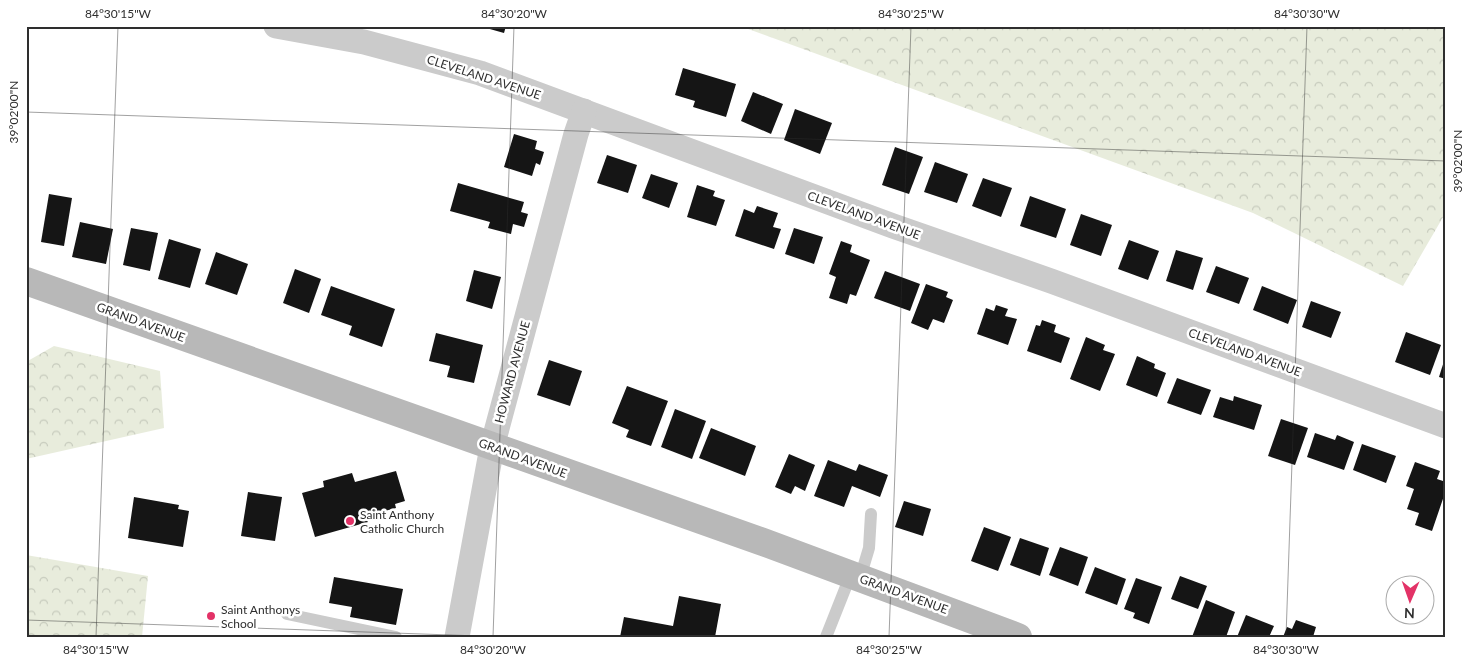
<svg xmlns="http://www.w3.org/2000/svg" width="1472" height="663" font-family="Lato,sans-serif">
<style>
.forest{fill:url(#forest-crowns)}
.building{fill:#151515}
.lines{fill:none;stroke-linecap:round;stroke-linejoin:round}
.lane{stroke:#cbcbcb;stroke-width:12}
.street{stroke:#cbcbcb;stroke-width:25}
.secondary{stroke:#b8b8b8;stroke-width:28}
.ticks{fill:none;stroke:#2e2e2e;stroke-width:1;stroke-opacity:0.45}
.poi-dot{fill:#e33267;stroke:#fff;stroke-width:2}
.labels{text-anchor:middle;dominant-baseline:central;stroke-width:5;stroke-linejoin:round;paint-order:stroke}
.street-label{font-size:12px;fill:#2e2e2e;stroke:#fff}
.poi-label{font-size:12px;fill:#2e2e2e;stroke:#fff;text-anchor:start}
.neatline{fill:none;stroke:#2e2e2e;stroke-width:2}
.ticks-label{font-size:12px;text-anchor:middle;fill:#2e2e2e}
</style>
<defs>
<pattern id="forest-crowns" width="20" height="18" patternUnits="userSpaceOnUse" patternTransform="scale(1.25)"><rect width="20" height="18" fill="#e8ecdc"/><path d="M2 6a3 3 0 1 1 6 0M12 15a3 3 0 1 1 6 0" fill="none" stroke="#c7cbbd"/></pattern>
</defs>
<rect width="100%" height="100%" fill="#fff"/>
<!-- forest -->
<g class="forest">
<polygon points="740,26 1446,26 1446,212 1403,286 1253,213"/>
<polygon points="54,346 160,371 164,428 26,459 26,362"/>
<polygon points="26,555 148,576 142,637 26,637"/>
</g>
<!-- building -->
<g class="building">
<polygon points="479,26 506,26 504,33"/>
<polygon points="683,68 736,84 726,117 693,107 695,101 675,95"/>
<polygon points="753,92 783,104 771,134 741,121"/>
<polygon points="795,109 832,123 820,154 784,140"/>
<polygon points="514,134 537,141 535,149 544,152 540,165 536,163 532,176 504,167"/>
<polygon points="895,147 923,157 909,194 882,185"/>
<polygon points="607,155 637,165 628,193 597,183"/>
<polygon points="935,162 968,174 957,203 924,192"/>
<polygon points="651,174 678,183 669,208 642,198"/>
<polygon points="983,178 1012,188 1001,217 972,206"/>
<polygon points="458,183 524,202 521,212 528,214 524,227 513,224 511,234 488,228 490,222 450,211"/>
<polygon points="697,185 715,191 713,196 725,200 716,226 687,217"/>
<polygon points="49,194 72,198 64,246 41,242"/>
<polygon points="1030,196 1066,209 1056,238 1020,226"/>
<polygon points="757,206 778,213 773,227 781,229 774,249 735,236 744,209 754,213"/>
<polygon points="1081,214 1112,225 1101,256 1070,245"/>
<polygon points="80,222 113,229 106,264 72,257"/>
<polygon points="131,228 158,233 150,271 123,265"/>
<polygon points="794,228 823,237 814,264 785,254"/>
<polygon points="169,239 201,249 190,288 158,279"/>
<polygon points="1129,240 1159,251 1148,280 1118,269"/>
<polygon points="841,241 852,245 850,252 870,260 856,296 850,294 847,304 829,298 836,277 829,274"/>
<polygon points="1176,250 1203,258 1193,290 1166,281"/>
<polygon points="216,252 248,264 237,295 205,284"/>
<polygon points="1216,266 1249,278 1239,304 1206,292"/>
<polygon points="295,269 321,279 309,313 283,303"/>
<polygon points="474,270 501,277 492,309 466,301"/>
<polygon points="885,271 920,284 910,311 874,298"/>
<polygon points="926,284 948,292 946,297 953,300 944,323 933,319 928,330 911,323"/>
<polygon points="331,286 395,309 382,347 349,335 352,326 321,315"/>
<polygon points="1262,286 1297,300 1288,324 1253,310"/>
<polygon points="1311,301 1341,312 1331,338 1302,327"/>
<polygon points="996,305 1008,309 1005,316 1017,319 1008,345 977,334 986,308 994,311"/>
<polygon points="1042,320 1056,325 1054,332 1070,338 1061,363 1027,351 1036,325 1040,326"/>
<polygon points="1406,332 1441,345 1430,375 1395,362"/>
<polygon points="436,333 483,345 474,383 447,377 450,366 429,361"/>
<polygon points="1086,337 1105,345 1103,350 1115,354 1100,391 1070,379"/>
<polygon points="1137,356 1155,364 1154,368 1166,373 1157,397 1126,385"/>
<polygon points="1445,358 1446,358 1446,379 1439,377"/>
<polygon points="549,360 582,371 570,406 537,395"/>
<polygon points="1177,378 1211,390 1201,415 1167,403"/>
<polygon points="627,386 668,401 651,446 626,437 629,430 612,423"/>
<polygon points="1234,396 1262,405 1254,430 1213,417 1220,397 1233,401"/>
<polygon points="675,409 706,421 692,459 661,447"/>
<polygon points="1281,419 1308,428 1295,465 1268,456"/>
<polygon points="711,428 756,446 745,476 699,458"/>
<polygon points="1315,433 1335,440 1337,435 1354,442 1344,470 1307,457"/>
<polygon points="1362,444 1396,456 1386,483 1353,470"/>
<polygon points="789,454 815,465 805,491 795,486 791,494 775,487"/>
<polygon points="828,460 856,471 859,464 888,475 880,497 852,486 844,507 814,496"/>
<polygon points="1415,462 1440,471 1437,479 1446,482 1446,490 1432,531 1415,525 1419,513 1407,509 1414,489 1406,486"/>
<polygon points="396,471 405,501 395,504 396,508 366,516 368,522 315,537 302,493 324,487 323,481 352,473 355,482"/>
<polygon points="248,492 282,497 275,541 241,536"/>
<polygon points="134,497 179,505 178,509 189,511 183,547 128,538"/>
<polygon points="904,501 931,509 923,536 895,527"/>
<polygon points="984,527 1011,537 998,571 971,561"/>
<polygon points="1020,538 1049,548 1040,576 1010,565"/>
<polygon points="1060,547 1088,557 1078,586 1049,575"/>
<polygon points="1095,567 1126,579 1117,605 1085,593"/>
<polygon points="1180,576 1207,586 1198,609 1171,599"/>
<polygon points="334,577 403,589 396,625 350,617 352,607 329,603"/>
<polygon points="1136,578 1162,587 1149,624 1133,618 1135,613 1124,609"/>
<polygon points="679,596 721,604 715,637 620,637 624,617 673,626"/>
<polygon points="1206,600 1235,612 1226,637 1192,637"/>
<polygon points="1246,615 1274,626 1269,637 1237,637"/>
<polygon points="1296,620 1316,627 1313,637 1283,637 1287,627 1292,629"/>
</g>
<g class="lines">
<!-- lane -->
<g class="lane">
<polyline points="860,578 869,548 871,514"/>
<polyline points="287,614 396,637"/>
<polyline points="826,637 851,574"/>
</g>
<!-- street -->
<g class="street">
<polyline points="276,26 364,42 480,73 893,226 1051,281 1446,426"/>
<polyline points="457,637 492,447 576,134 584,111"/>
</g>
<!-- secondary -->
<polyline class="secondary" points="26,281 763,542 1018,637"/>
</g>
<!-- ticks -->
<path class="ticks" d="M 26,112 L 1446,161M 26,620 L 507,637M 96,637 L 118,26M 493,637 L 514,26M 889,637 L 911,26M 1286,637 L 1307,26"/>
<!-- markers -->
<g class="poi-dot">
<circle cx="350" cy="521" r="5"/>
<circle cx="211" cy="616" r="5"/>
</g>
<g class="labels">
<!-- street labels -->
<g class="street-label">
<text transform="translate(484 77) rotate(18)">CLEVELAND AVENUE</text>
<text transform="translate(864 215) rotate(20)">CLEVELAND AVENUE</text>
<text transform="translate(141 322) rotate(20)">GRAND AVENUE</text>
<text transform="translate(1245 352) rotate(20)">CLEVELAND AVENUE</text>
<text transform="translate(512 372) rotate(-75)">HOWARD AVENUE</text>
<text transform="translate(523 458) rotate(20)">GRAND AVENUE</text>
<text transform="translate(904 594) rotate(20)">GRAND AVENUE</text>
</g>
<!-- poi labels -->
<g class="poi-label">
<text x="360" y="514">Saint Anthony<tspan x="360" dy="14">Catholic Church</tspan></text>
<text x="221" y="609">Saint Anthonys<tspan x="221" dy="14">School</tspan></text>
</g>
</g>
<!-- border -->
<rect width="1472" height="663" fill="none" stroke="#ffffff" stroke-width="55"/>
<!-- north arrow -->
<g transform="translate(1410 600) rotate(182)"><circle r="24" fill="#ffffff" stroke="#ababab"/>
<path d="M0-4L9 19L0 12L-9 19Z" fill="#e33267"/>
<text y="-8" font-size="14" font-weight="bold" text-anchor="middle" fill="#2e2e2e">N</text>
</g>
<rect x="28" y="28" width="1416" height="608" class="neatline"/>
<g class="ticks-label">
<text x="118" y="18">84°30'15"W</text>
<text x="514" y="18">84°30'20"W</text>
<text x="911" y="18">84°30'25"W</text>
<text x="1307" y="18">84°30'30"W</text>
<text transform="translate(14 112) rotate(-90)" y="4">39°02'00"N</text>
<text transform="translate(1458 161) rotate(-90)" y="4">39°02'00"N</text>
<text x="96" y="654">84°30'15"W</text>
<text x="493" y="654">84°30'20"W</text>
<text x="889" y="654">84°30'25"W</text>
<text x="1286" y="654">84°30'30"W</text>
</g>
</svg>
